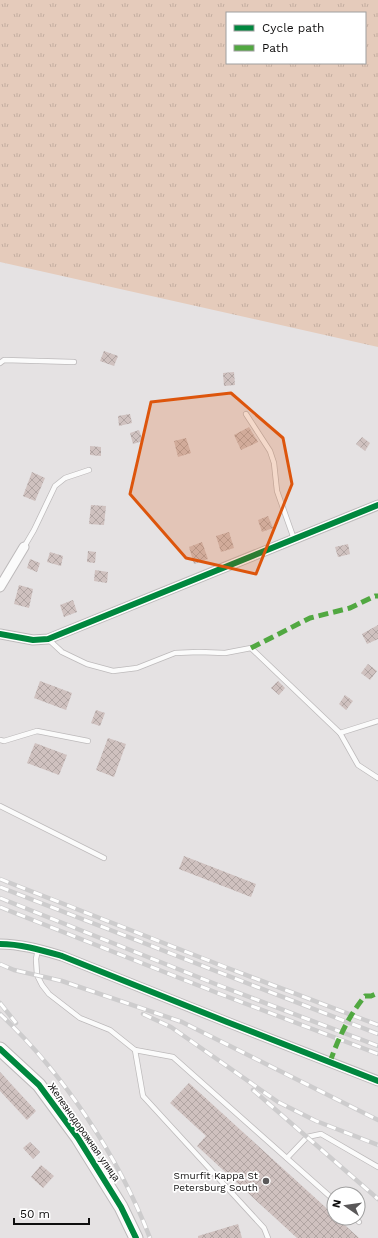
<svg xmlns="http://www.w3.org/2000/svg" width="378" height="1238" font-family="'Work Sans',sans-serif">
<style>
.grass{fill:url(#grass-tufts);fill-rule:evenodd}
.building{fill:url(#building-cross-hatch)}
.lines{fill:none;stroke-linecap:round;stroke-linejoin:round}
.lane-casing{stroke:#bdbabb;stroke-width:6}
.street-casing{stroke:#bdbabb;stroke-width:11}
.secondary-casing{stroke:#bdbabb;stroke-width:15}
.lane{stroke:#fbfbfb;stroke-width:4.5}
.street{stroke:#fbfbfb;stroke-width:9}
.secondary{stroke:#fbfbfb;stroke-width:13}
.rail-casing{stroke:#cdcccd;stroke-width:4.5}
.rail{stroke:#fff;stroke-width:3;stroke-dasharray:9;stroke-linecap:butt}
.quiet{stroke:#51a841;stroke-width:5;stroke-dasharray:10 5;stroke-linecap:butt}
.cycleway-casing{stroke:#fff;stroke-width:8}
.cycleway{stroke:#00873e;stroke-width:6}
.marked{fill:#dd550c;fill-opacity:0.2;stroke:#dd550c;stroke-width:3;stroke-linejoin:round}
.poi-dot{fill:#5a5859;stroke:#fff;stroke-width:1.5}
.labels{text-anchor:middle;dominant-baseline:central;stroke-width:3.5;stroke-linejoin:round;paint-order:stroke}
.street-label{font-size:10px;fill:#0f0e0e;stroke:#fff}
.poi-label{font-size:10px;fill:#0f0e0e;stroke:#fff;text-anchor:end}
</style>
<defs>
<pattern id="grass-tufts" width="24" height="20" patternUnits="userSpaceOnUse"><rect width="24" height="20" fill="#e5cbbb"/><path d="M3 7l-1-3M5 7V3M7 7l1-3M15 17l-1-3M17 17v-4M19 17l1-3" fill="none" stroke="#c3ada0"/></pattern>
<pattern id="building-cross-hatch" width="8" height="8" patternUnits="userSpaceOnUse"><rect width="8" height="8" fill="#cfc1bf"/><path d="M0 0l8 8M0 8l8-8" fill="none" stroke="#b1a5a3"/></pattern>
</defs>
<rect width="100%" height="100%" fill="#e5e2e3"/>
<!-- grass -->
<path class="grass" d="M 0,0 L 378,0 L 378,347 L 0,262 ZM 227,13 L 365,13 L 365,63 L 227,63 Z"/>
<!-- building -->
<g class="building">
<polygon points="104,351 118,356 114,366 100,361"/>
<polygon points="234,372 235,385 224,386 223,373"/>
<polygon points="130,414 132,423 119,426 118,416"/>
<polygon points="249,427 258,442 241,450 234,435"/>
<polygon points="139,430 143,441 133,444 130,433"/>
<polygon points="362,437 370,443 365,451 356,444"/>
<polygon points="186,438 191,453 178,457 174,441"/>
<polygon points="90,446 101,447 101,456 90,455"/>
<polygon points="32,472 45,478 35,501 23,496"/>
<polygon points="91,505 106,506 104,525 89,524"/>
<polygon points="268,516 273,528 262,532 258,520"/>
<polygon points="229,532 234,548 221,552 216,536"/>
<polygon points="202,542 208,559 194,564 189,547"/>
<polygon points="348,544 350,554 338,557 335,547"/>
<polygon points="88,551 96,552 95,563 87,562"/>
<polygon points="50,552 63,556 61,566 47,562"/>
<polygon points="30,559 40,563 37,572 27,568"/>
<polygon points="95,570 108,572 107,583 94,581"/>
<polygon points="19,585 33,589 29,608 14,604"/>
<polygon points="73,600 77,612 64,617 60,605"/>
<polygon points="378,625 378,639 367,644 362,634"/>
<polygon points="368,664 377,671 370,680 361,673"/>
<polygon points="40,681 72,693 66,710 34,698"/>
<polygon points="278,681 285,688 279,695 271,688"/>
<polygon points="345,695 353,701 346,710 339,704"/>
<polygon points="96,710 105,713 100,726 91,723"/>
<polygon points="108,738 126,744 114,777 96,770"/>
<polygon points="35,743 67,755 59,775 27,763"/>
<polygon points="184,856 256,884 251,897 179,869"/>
<polygon points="0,1072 36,1111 27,1120 0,1091"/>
<polygon points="189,1083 334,1215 334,1218 337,1218 359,1238 297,1238 197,1146 206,1136 170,1103"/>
<polygon points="30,1142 40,1152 33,1159 23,1148"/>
<polygon points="41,1165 54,1176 43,1188 31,1177"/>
<polygon points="238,1224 242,1238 198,1238 198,1236"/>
</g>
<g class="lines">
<defs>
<g id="lane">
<polyline points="0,363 4,360 74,362"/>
<polyline points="246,414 270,451 274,463 277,491 294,539"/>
<polyline points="24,547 34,530 55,486 65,478 89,470"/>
<polyline points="48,639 62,652 87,664 113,671 137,668 175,653 199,652 225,653 251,648 340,733 378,721"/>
<polyline points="340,733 358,765 378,778"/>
<polyline points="0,740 4,741 37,731 88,741"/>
<polyline points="0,806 104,858"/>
<polyline points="38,949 36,959 37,975 42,985 49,994 80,1018 110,1030 135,1050 173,1057 334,1200"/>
<polyline points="135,1050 143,1096 264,1228 268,1238"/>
<polyline points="287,1158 307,1137 321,1134 378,1167"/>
<polyline points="355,1218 359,1222"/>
</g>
<g id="street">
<polyline points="0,587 24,547"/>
<polyline points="0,634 33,640 48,639 378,505"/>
<path d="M 0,944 C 21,944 41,950 62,956 L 227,1022 L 378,1081"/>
</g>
<polyline id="secondary" points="0,1049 39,1085 78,1138 121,1207 136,1238"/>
</defs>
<!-- lane casing -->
<use href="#lane" class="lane-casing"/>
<!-- street casing -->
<use href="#street" class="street-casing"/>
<!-- secondary casing -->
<use href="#secondary" class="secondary-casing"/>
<!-- lane -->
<use href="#lane" class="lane"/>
<!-- street -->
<use href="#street" class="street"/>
<!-- secondary -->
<use href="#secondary" class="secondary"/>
<defs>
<g id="rail">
<polyline points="0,879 225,967 378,1025"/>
<polyline points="0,887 378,1034"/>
<polyline points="0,898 218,985 378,1046"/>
<polyline points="0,907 215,992 378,1054"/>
<polyline points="0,964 14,970 62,981 182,1022 378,1120"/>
<polyline points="0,1003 16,1023"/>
<path d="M 0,1014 C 63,1073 119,1157 150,1238"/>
<polyline points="143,1014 171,1027 278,1102 316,1121 378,1145"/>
<polyline points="253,1090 378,1199"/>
</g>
</defs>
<!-- rail casing -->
<use href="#rail" class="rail-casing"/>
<!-- rail -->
<use href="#rail" class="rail"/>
<!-- quiet -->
<g class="quiet">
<polyline points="251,648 310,618 350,608 375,596 378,596"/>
<path d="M 330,1062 C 338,1039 349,1015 365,996 L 371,996 L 378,993"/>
</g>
<defs>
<g id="cycleway">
<polyline points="0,634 33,640 48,639 378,505"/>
<path d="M 0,944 C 21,944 41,950 62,956 L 227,1022 L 378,1081"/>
<polyline points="0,1049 39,1085 78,1138 121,1207 136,1238"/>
</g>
</defs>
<!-- cycleway casing -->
<use href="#cycleway" class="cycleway-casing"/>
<!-- cycleway -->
<use href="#cycleway" class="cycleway"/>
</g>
<!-- marked area -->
<path class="marked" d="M 231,393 L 283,438 L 292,484 L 256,574 L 186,558 L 130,494 L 151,402 Z"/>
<!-- markers -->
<circle class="poi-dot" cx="266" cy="1181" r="4"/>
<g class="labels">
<!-- street labels -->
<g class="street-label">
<text transform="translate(84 1132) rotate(55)">Железнодорожная улица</text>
</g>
<!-- poi labels -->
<g class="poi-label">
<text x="258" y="1175">Smurfit Kappa St<tspan x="258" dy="12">Petersburg South</tspan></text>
</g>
</g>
<!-- legend -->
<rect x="226" y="12" width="140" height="52" fill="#ffffff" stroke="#9f9f9f"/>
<rect x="234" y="25" width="20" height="6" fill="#00873e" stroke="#9f9f9f"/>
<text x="262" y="32" font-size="12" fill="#0f0e0e">Cycle path</text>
<rect x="234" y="45" width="20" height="6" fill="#51a841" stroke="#9f9f9f"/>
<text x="262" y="52" font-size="12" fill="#0f0e0e">Path</text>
<!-- north arrow -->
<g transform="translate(346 1206) rotate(283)"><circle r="19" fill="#ffffff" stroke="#9f9f9f"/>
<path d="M0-3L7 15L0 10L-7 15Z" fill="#5a5859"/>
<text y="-6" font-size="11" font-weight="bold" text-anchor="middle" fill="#0f0e0e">N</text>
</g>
<!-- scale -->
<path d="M14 1218v6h75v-6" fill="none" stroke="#0f0e0e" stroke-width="2"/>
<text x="20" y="1218" font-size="12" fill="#0f0e0e" stroke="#ffffff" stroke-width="3" paint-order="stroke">50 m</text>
</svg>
